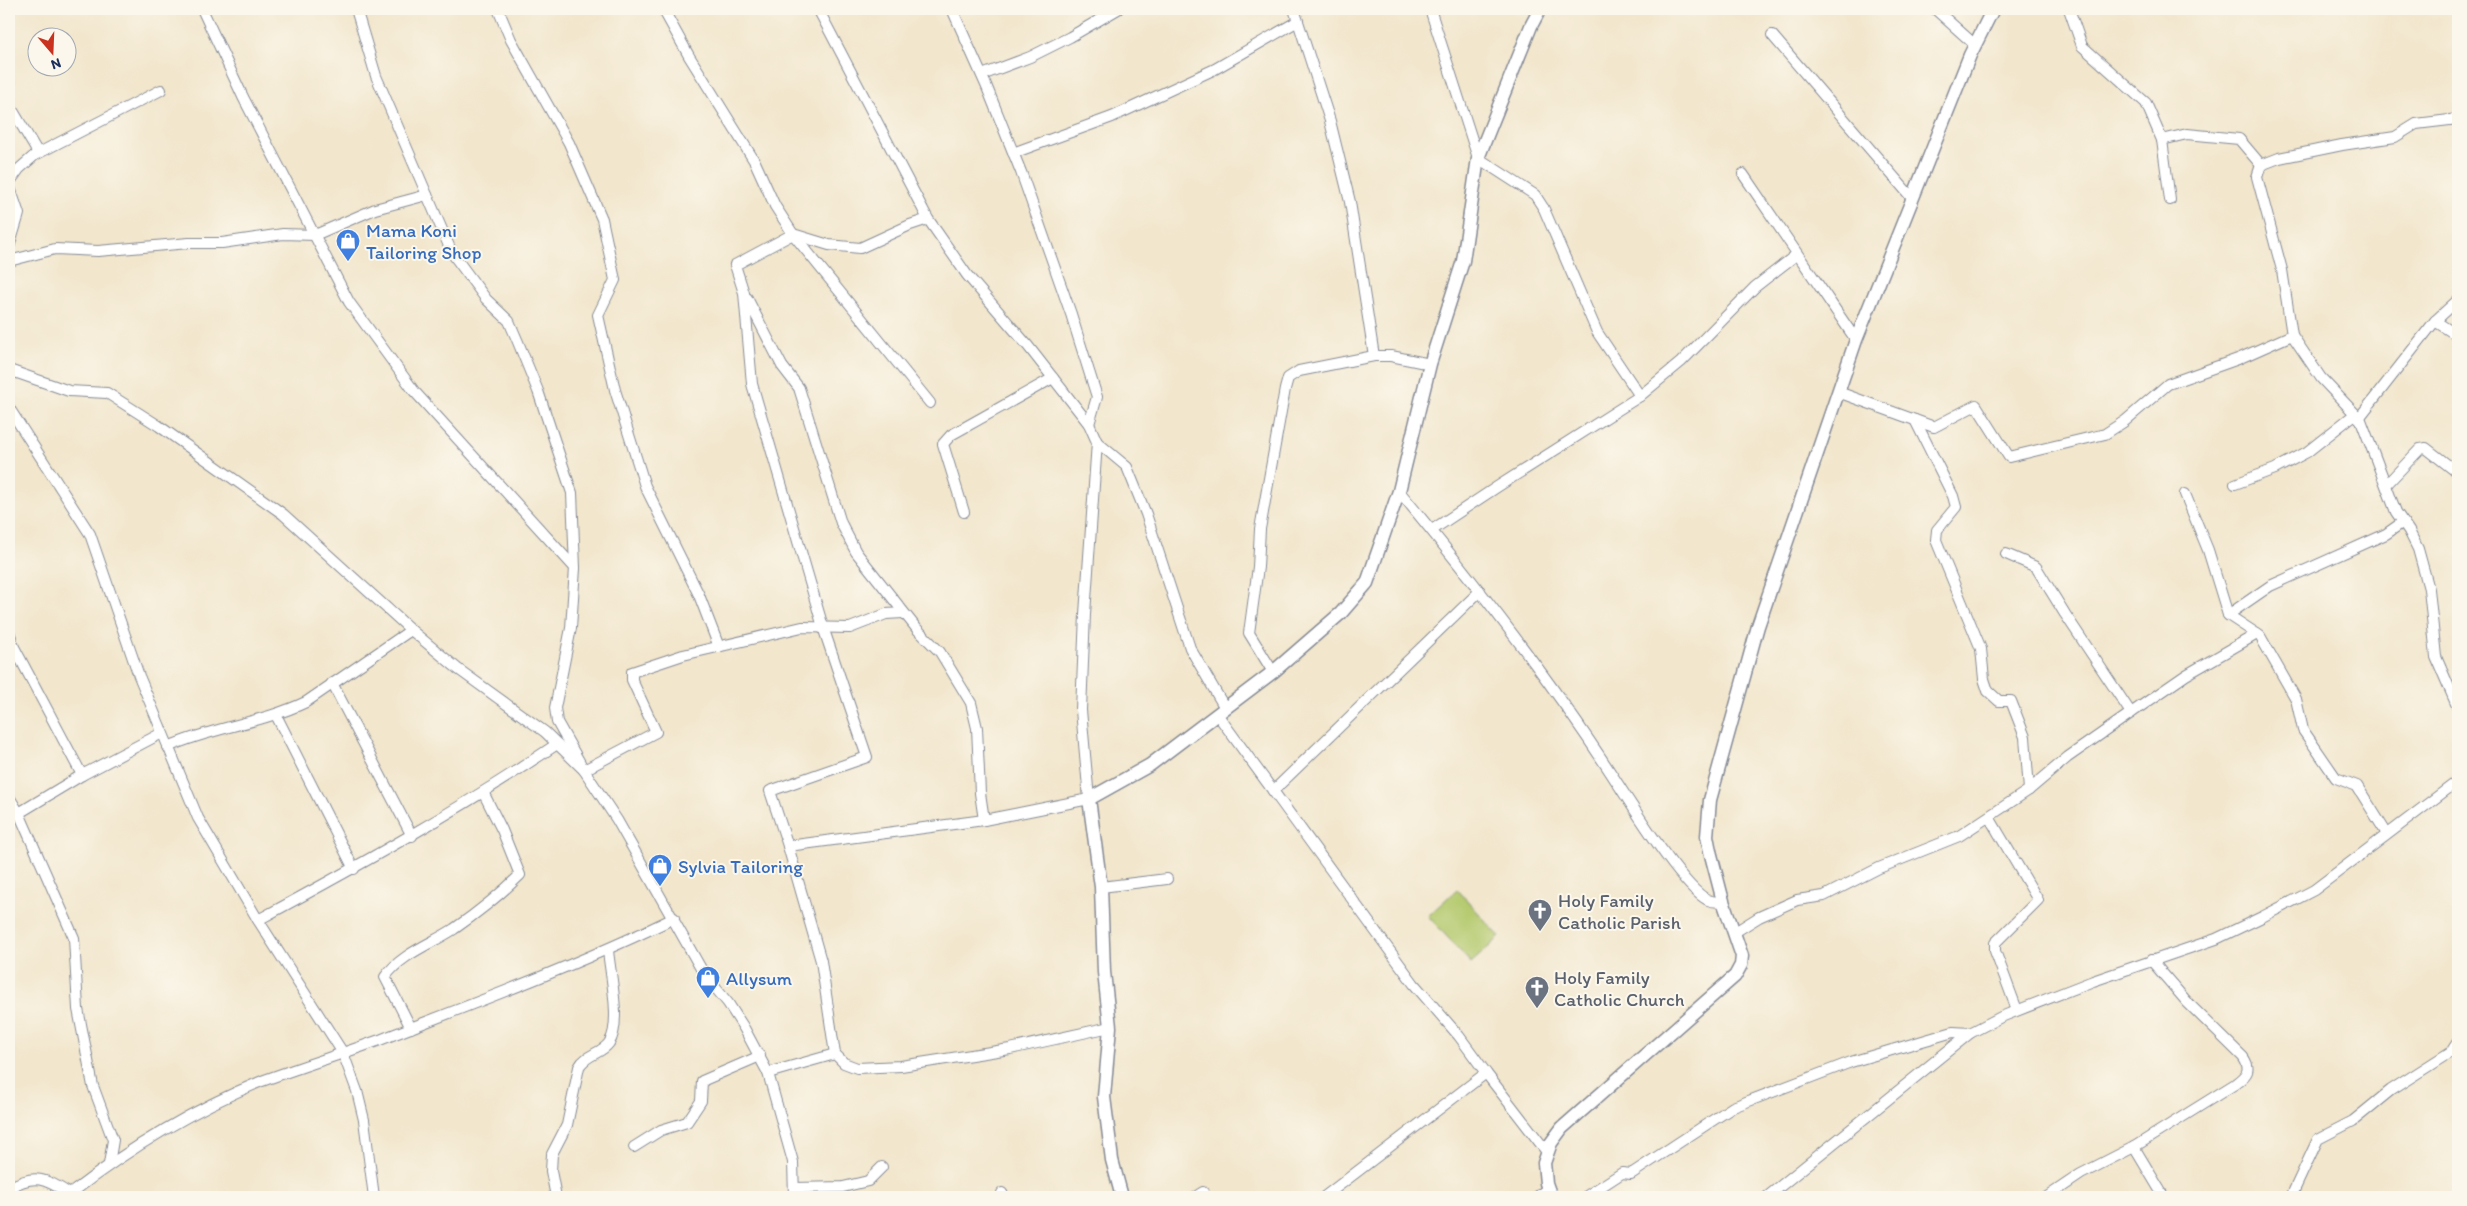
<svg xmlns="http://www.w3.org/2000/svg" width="2467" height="1206" font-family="Itim,sans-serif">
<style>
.green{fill:#b4c96d;stroke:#687c66}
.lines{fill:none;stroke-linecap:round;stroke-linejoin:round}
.minor-casing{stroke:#868a95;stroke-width:12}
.tertiary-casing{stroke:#868a95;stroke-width:15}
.minor{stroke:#fff;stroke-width:10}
.tertiary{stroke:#fff;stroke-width:12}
.labels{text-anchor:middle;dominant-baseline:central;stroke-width:4;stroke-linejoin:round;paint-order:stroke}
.shop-label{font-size:19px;fill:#366cbe;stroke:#fbf7ec;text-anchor:start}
.worship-label{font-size:19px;fill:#5b616d;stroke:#fbf7ec;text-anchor:start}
</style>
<rect width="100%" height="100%" fill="#fbf7ec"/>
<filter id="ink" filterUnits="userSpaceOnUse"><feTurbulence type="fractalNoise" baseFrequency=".02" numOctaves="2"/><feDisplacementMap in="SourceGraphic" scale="10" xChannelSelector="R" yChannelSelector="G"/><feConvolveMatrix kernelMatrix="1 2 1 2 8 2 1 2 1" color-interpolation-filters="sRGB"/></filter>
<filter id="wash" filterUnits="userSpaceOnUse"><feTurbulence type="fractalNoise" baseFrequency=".0096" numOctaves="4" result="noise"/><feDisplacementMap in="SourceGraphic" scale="20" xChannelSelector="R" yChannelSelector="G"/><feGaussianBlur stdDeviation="1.12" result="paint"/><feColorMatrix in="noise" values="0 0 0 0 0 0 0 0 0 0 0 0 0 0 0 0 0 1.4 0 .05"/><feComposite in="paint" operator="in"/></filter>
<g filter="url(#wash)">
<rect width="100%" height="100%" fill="#f2e6cc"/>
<!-- green -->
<polygon class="green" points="1457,889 1500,937 1471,963 1428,916"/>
</g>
<g filter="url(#ink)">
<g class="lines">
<defs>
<g id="minor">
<polyline points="202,9 243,97 349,302 414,391 575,568"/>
<polyline points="356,9 376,76 452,253 486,299 509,321 518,342 538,391 572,493 575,568 571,628 555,708 557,722 584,770 656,732 632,680 632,672 683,655 802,627 850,628 886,614 903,613"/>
<polyline points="498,9 511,40 569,143 602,219 615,280 598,315 615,390 645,486 699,595 719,647"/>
<polyline points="663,9 689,56 755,162 775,206 793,234 930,403"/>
<polyline points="818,9 928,219 967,275 1028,346 1089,424 1097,442 1085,614 1081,710 1089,799 984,820 788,846 821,961 835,1054"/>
<polyline points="952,9 986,85 1021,172 1071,314 1097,397 1089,424"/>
<polyline points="1294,9 1330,121 1350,202 1374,356 1391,356 1430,364"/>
<polyline points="1430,9 1478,158 1535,195 1544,209 1597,332 1640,396"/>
<polyline points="1935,9 1975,45"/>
<polyline points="2069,9 2082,46 2146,103 2162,140"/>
<polyline points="1772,35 1912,198"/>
<polyline points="982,75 1030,57 1070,37 1118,9"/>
<polyline points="9,104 38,153"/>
<polyline points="2458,119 2416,124 2395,137 2342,145 2279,158 2261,165 2257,177 2282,270 2292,335 2321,378 2361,420 2396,512 2409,531 2418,549 2429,589 2436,657 2458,708"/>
<polyline points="1013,153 1112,117 1215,69 1298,21"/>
<polyline points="1743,174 1856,340"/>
<polyline points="9,183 19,169 35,155 161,90"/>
<polyline points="9,185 19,214 9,247"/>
<polyline points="2170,200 2162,140 2187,134 2239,139 2261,165"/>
<polyline points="9,261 55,249 98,251 189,243 222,243 283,234 315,235 375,209 427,195"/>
<polyline points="747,298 782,366 799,388 841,523 856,552 917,629 940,652 971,703 977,728 980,793 984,820"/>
<polyline points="2435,321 2458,300"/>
<polyline points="9,370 69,391 107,393 159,426 283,514 411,630 458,669 545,732 584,770 617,820 704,974 728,1003 744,1028 768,1073 835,1054 844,1063 857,1068 901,1066 1010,1049 1110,1027"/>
<polyline points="1838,392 1934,427 1976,405 2009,457 2105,434 2125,421 2168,384 2238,359 2292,335"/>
<polyline points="9,408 90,534 139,676 198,818 258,920 343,1053 357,1091 364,1120 374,1197"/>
<polyline points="2359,418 2435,321 2458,336"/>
<polyline points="1915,420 1953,496 1956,507 1937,530 1936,540 1981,649 1984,679 1988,691 1999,701 2011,701 2025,737 2029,790"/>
<polyline points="1097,442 1127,467 1146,514 1190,648 1225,708"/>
<polyline points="2235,484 2275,469 2307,452 2355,414"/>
<polyline points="2387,484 2420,449 2426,448 2458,473"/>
<path d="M 1399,491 C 1476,584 1551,680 1616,781 C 1633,807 1683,888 1708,900 C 1713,902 1718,902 1723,901"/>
<polyline points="2185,494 2208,550 2228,615 2260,636 2296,699 2303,730 2336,778 2357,786 2387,834"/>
<polyline points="964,512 943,444 951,435 1053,378"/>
<polyline points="1432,530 1497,487 1640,396 1681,362 1755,287 1796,255"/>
<polyline points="2006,554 2036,567 2065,614 2131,713"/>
<polyline points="2228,615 2270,586 2386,534 2403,522"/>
<polyline points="9,632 14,647 82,775 19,813 74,938 78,1009 93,1086 113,1140 109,1164"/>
<polyline points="1273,672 1249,633 1258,567 1260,529 1285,389 1288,378 1299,371 1374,356"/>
<polyline points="332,683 412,836"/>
<polyline points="1217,714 1414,984 1459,1036 1486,1073"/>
<polyline points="276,715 354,869"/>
<path d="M 168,747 C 213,727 262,723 306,702 L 411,630"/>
<polyline points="82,775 162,733"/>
<polyline points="1273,791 1480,591"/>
<polyline points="9,797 19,813"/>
<polyline points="1989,817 2038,900 1995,943 1995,951 2017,1010"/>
<polyline points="788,846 770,791 867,757 823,627 752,384 744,293 735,265 793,234 829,245 860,248 910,225 928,219"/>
<polyline points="1101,887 1167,879"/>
<path d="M 258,920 C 360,865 461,809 557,744"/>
<polyline points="1735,932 1759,917 1797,900 1824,896 1879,868 1959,836 2029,790 2068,757 2131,713 2186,675 2257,634"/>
<path d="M 411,1028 L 385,977 C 401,954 431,944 454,929 C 477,913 500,895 520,875 L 502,830 L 484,794"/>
<polyline points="768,1073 793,1162 794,1197"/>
<polyline points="634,1147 661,1130 687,1122 701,1101 702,1081 760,1056"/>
<polyline points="2134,1147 2164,1197"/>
<path d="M 9,1188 C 36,1172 47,1180 70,1194 C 128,1149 194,1109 262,1081 C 300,1067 339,1055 377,1041 C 477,1002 578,965 674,918"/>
<polyline points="794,1188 843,1187 868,1181 882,1167"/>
<polyline points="1002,1193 1004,1197"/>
<path d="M 556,1197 L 551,1171 L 552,1154 L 567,1125 L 579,1067 C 586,1054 601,1054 609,1043 C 622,1024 610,974 608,950"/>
<polyline points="1195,1197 1203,1192"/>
<polyline points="1324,1197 1486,1073 1547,1152"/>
<polyline points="1537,1197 1548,1188"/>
<polyline points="1585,1197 1622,1173 1631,1174 1733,1107 1851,1062 1953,1032 1970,1033"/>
<polyline points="1767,1197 1970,1033 2001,1017 2093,981 2216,939 2262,917 2314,890 2458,781"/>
<path d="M 2047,1197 L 2081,1174 L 2134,1147 L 2235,1084 C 2247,1075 2252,1070 2243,1057 L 2188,1003 L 2151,960"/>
<polyline points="2291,1197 2318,1139 2353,1121 2391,1090 2452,1051 2458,1042"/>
</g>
<g id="tertiary">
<polyline points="1122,1197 1112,1160 1104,1097 1110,1027 1104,972 1101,887 1089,799 1150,765 1273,672 1341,613 1367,583 1399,491 1430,364 1463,261 1478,158 1531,26 1540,9"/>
<polyline points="1551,1197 1546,1183 1544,1163 1551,1143 1562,1128 1735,976 1741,965 1742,956 1723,901 1710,851 1707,836 1710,800 1758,626 1856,340 1970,55 1993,9"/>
</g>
</defs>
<!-- minor casing -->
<use href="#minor" class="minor-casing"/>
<!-- tertiary casing -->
<use href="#tertiary" class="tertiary-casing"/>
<!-- minor -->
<use href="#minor" class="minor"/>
<!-- tertiary -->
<use href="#tertiary" class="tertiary"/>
</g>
</g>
<!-- icons -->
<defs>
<symbol id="shop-pin" viewBox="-11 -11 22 30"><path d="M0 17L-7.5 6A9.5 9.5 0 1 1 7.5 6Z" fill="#3f7fe0" stroke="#fbf7ec"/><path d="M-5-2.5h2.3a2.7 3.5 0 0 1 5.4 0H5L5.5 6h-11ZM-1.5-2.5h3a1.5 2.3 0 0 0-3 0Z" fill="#fff"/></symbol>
<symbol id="church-pin" viewBox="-11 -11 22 30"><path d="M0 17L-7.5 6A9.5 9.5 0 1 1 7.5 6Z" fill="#6b7280" stroke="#fbf7ec"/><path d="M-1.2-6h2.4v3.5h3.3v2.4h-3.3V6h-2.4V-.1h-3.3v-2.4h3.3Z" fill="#fff"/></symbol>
</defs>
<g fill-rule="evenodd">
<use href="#shop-pin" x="334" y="227" width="28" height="38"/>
<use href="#shop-pin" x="646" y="852" width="28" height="38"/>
<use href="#church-pin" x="1526" y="897" width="28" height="38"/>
<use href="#shop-pin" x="694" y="964" width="28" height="38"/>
<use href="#church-pin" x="1523" y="974" width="28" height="38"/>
</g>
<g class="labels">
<!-- shop labels -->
<g class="shop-label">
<text x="366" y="230">Mama Koni<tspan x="366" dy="22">Tailoring Shop</tspan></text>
<text x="678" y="866">Sylvia Tailoring</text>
<text x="726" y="978">Allysum</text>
</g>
<!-- worship labels -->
<g class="worship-label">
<text x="1558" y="900">Holy Family<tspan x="1558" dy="22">Catholic Parish</tspan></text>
<text x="1554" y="977">Holy Family<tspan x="1554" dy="22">Catholic Church</tspan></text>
</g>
</g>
<!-- margin -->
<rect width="2467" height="1206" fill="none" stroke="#fbf7ec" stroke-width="30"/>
<!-- north arrow -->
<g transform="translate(52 52) rotate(161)"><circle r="24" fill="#fbf7ec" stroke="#a1a7b3"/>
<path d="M0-4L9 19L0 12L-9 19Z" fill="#c8321e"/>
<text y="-8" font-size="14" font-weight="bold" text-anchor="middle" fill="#1b2f5e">N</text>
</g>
</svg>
